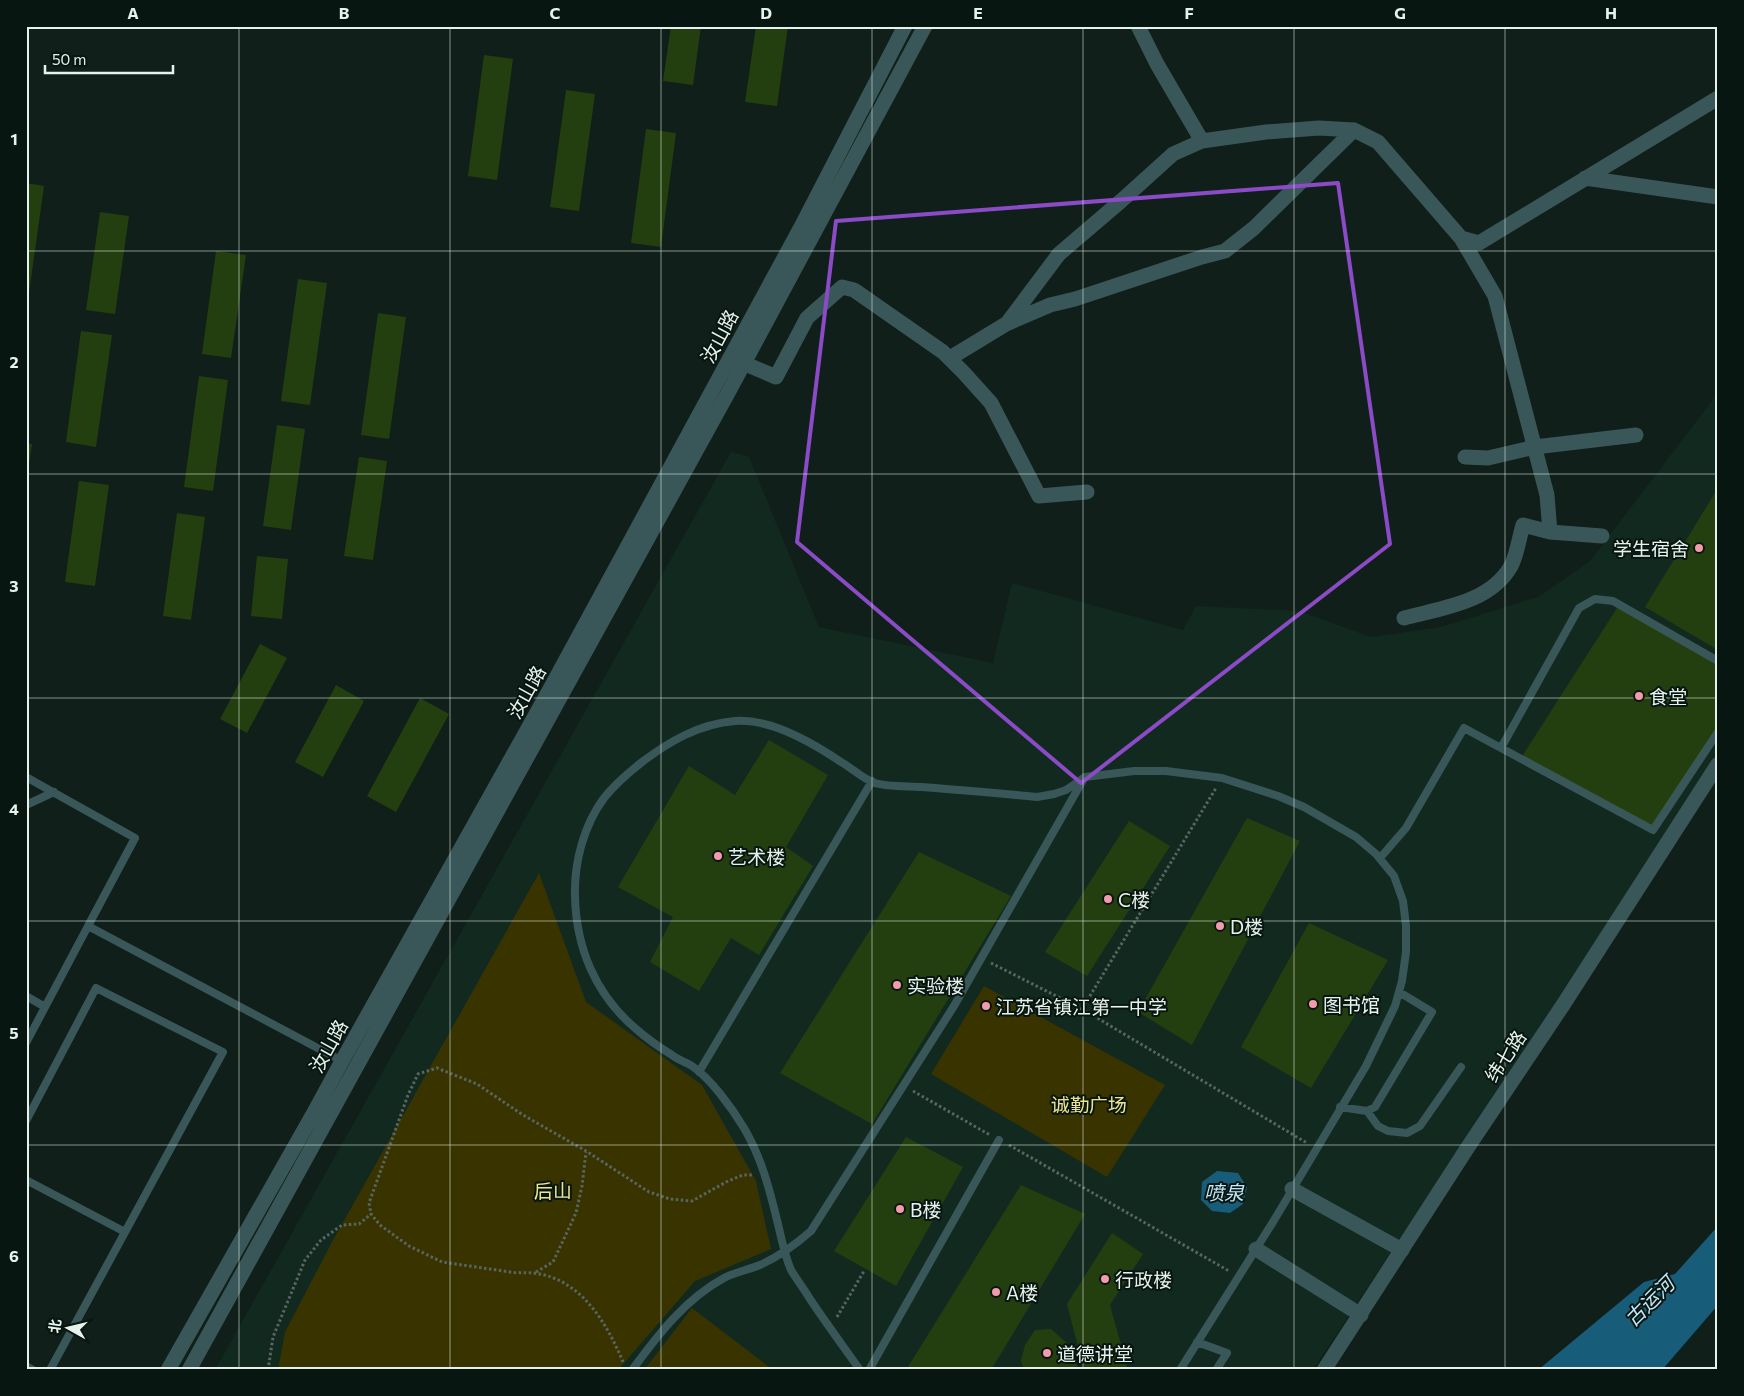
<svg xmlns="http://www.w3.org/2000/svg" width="1744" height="1396" font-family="Commissioner,'Noto Sans SC',sans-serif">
	<rect width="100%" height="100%" fill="#101f19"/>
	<path fill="#122920" d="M1718,393V751L1651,857L1313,1370H215L731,452L749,457L819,627L993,663L1012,583L1183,630L1196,606L1299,611L1371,637L1441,627L1540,596L1590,561Z"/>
	<path fill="#393300" d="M539,873L586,1002L702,1085L756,1181L771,1249L695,1281L618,1370H278L285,1332L332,1242Z
		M984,986L1165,1085L1107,1177L931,1074Z
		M692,1308L773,1370H644Z"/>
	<path fill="#175d79" d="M1217,1171L1238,1173L1247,1187L1243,1204L1230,1213L1212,1211L1201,1200L1202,1182Z
		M1718,1226V1305L1662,1370H1538L1644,1282L1675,1274Z"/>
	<path fill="#243f0f" d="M671,26H701L693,85L663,81Z
		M756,26H788L777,106L745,102Z
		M484,55L513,59L497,180L468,176Z
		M566,90L595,94L579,211L550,207Z
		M646,129L676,133L661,247L631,243Z
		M26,183L44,186L28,300H26Z
		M100,212L129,216L115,314L86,310Z
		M216,251L246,255L231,358L202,354Z
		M298,279L327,283L310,405L281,401Z
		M378,313L406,317L389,439L361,435Z
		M81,331L112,335L96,447L66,442Z
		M199,376L228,380L213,491L184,487Z
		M277,425L305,429L291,530L263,526Z
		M26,443L32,444L27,477L26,476Z
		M359,457L387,461L373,560L344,556Z
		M79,481L109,485L95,586L65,582Z
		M1718,488V650L1645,607Z
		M177,513L205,517L191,620L163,616Z
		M257,556L288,559L282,619L251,616Z
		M1619,605L1718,661V732L1653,830L1521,758Z
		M260,644L287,658L247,733L220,719Z
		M336,685L364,701L323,777L295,762Z
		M420,698L449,714L396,812L367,796Z
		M769,740L828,775L786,847L813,866L759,955L731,938L699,991L650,962L673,917L618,887L689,766L735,795Z
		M1247,818L1300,841L1192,1045L1138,1012Z
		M1129,821L1170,846L1087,976L1045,952Z
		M919,852L1011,896L872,1124L780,1073Z
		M1309,923L1388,960L1311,1088L1241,1047Z
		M906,1137L963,1167L896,1286L834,1251Z
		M1021,1185L1085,1214L991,1370H906Z
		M1112,1233L1143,1254L1110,1305L1128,1370H1084L1067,1304Z
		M1051,1329L1067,1343L1077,1365V1370H1024L1021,1361L1025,1345L1035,1330Z"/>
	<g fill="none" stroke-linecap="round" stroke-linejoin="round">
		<path stroke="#586560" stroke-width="3" stroke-dasharray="2.5 2.5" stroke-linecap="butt" d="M991,963L1082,1009L1307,1143
			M1082,1009L1216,788
			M913,1091L990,1135
			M1009,1145L1229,1271
			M536,1272L553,1262L576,1213L582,1186L586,1152
			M837,1317L864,1271
			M623,1362C604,1316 573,1268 517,1273L442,1262L409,1246L380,1225L371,1214L369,1203L408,1095L418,1074L437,1068L477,1084L523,1115L586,1151L649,1192L670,1199L692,1201L728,1181L743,1175H754
			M268,1370L273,1337L305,1260L321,1240L342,1225L359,1224L371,1214"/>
		<path stroke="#395758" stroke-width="8" d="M1501,748L1579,608L1595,599L1613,601L1718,661
			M26,777L135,838L88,926L342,1061
			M26,805L54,792
			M1380,858L1406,828L1464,728L1653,830L1718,732
			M26,996L45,1007
			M26,1043L88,926
			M699,1072L872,781
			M1340,1107L1367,1111L1375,1107L1432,1012L1399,992
			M1367,1111L1378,1126L1388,1131L1407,1133L1420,1126L1461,1067
			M26,1121L96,988L223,1052L50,1370
			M26,1180L125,1232
			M1197,1342L1227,1353L1216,1370
			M26,1366L33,1370
			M632,1370C658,1335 685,1299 724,1278C735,1272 748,1270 760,1265C780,1256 795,1245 811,1231L954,1006L1083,780
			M860,1370C843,1346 826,1323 810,1299C804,1289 797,1280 791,1270C784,1254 781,1236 777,1220C769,1187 761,1157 744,1128C732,1108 711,1079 692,1066C686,1062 678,1060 672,1055C659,1047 646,1038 635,1028C595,994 576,947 575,896C574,862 584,825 604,798C615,784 628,773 642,762C670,741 699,724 735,721C771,718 813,743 841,762C852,768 864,780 875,783C888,787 908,786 921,787C960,790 998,793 1037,797L1054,794L1066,790L1085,777L1134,771H1166L1222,778L1278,796L1304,807L1356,837L1376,854L1394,876L1403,901L1406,926V952L1402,981L1395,1006L1366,1066L1273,1222L1180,1370
			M869,1370L999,1140"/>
		<path stroke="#395758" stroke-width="15" d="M1138,26L1157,64L1202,141L1266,132L1319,128L1354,130
			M1585,178L1718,197
			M1461,238L1495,296L1547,495L1550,532L1602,536
			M1008,322L1059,254L1121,201L1173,154L1202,141
			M950,358L1006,324L1050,305L1075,299L1202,257L1225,251L1254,228L1354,130L1378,142L1461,238L1479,243L1718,98
			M734,359L776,377L807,318L842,287L854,290L943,352L964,373L991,403L1039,496L1087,492
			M1465,457L1488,458L1535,447L1636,435
			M1404,618C1441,608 1490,603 1511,566C1517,555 1519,538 1523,525L1550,532
			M1292,1189L1402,1250
			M1256,1249L1361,1315"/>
		<path stroke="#395758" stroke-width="15" d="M168,1370L316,1109L342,1061L549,691L801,227L905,26
			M189,1370L728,393L925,26
			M1324,1370L1468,1147L1563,1005L1718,764"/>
	</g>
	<path fill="none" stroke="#8b4ac6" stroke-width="4" stroke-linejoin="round" d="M1338,183L1390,544L1081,783L797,542L836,221Z"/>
	<path fill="none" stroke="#e8f2ed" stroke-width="1" stroke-opacity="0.55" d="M239,26V1370M450,26V1370M661,26V1370M872,26V1370M1083,26V1370M1294,26V1370M1505,26V1370M26,251H1718M26,474H1718M26,698H1718M26,921H1718M26,1145H1718"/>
	<g fill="#f39aab" stroke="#071610" stroke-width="2">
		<circle cx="1699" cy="548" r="5"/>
		<circle cx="1639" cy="696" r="5"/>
		<circle cx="718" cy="856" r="5"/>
		<circle cx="1108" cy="899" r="5"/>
		<circle cx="1220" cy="926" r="5"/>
		<circle cx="897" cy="985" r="5"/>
		<circle cx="1313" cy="1004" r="5"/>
		<circle cx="986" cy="1006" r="5"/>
		<circle cx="900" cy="1209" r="5"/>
		<circle cx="1105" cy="1279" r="5"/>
		<circle cx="996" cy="1292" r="5"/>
		<circle cx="1047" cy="1353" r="5"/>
	</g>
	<g text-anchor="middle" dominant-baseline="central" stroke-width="4" stroke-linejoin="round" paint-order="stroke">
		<g font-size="19" fill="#e8f2ed" stroke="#071610">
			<text transform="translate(719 336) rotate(-62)">汝山路</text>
			<text transform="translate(526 692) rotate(-61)">汝山路</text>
			<text transform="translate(328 1046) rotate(-61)">汝山路</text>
			<text transform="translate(1505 1056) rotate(-56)">纬七路</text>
		</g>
		<g font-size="19" fill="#e8f2ed" stroke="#071610" text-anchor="start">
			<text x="1689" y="548" text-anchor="end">学生宿舍</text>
			<text x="1649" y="696">食堂</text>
			<text x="728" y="856">艺术楼</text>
			<text x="1118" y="899">C楼</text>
			<text x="1230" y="926">D楼</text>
			<text x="907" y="985">实验楼</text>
			<text x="1323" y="1004">图书馆</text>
			<text x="996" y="1006">江苏省镇江第一中学</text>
			<text x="910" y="1209">B楼</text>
			<text x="1115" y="1279">行政楼</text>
			<text x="1006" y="1292">A楼</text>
			<text x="1057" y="1353">道德讲堂</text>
		</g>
		<g font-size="19" fill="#eee48c" stroke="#071610">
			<text x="1089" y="1104">诚勤广场</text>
			<text x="553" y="1190">后山</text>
		</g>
		<g font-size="20" font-style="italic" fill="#c2e6f7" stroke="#071610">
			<text x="1224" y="1192">喷泉</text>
			<text transform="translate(1649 1301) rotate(-45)">古运河</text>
		</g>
	</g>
	<rect width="1744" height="1396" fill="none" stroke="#071610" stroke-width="55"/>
	<g transform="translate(68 1328) rotate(278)" stroke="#071610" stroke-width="4" paint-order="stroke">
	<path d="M0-4L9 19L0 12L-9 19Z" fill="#e8f2ed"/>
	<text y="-8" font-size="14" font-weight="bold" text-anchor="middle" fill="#e8f2ed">北</text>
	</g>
	<path d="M45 65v8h128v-8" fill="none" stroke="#e8f2ed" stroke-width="2.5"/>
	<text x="52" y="65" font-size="15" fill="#e8f2ed" stroke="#071610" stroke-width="4" paint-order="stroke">50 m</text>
	<rect x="28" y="28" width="1688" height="1340" fill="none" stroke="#e8f2ed" stroke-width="2"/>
	<g font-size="16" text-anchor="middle" font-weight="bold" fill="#e8f2ed">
		<text x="133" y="19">A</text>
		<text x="344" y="19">B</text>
		<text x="555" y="19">C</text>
		<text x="766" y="19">D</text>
		<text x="978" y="19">E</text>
		<text x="1189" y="19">F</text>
		<text x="1400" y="19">G</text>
		<text x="1611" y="19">H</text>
		<text x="14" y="145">1</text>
		<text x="14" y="368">2</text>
		<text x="14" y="592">3</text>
		<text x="14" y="815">4</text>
		<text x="14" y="1039">5</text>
		<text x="14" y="1262">6</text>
	</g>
</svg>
